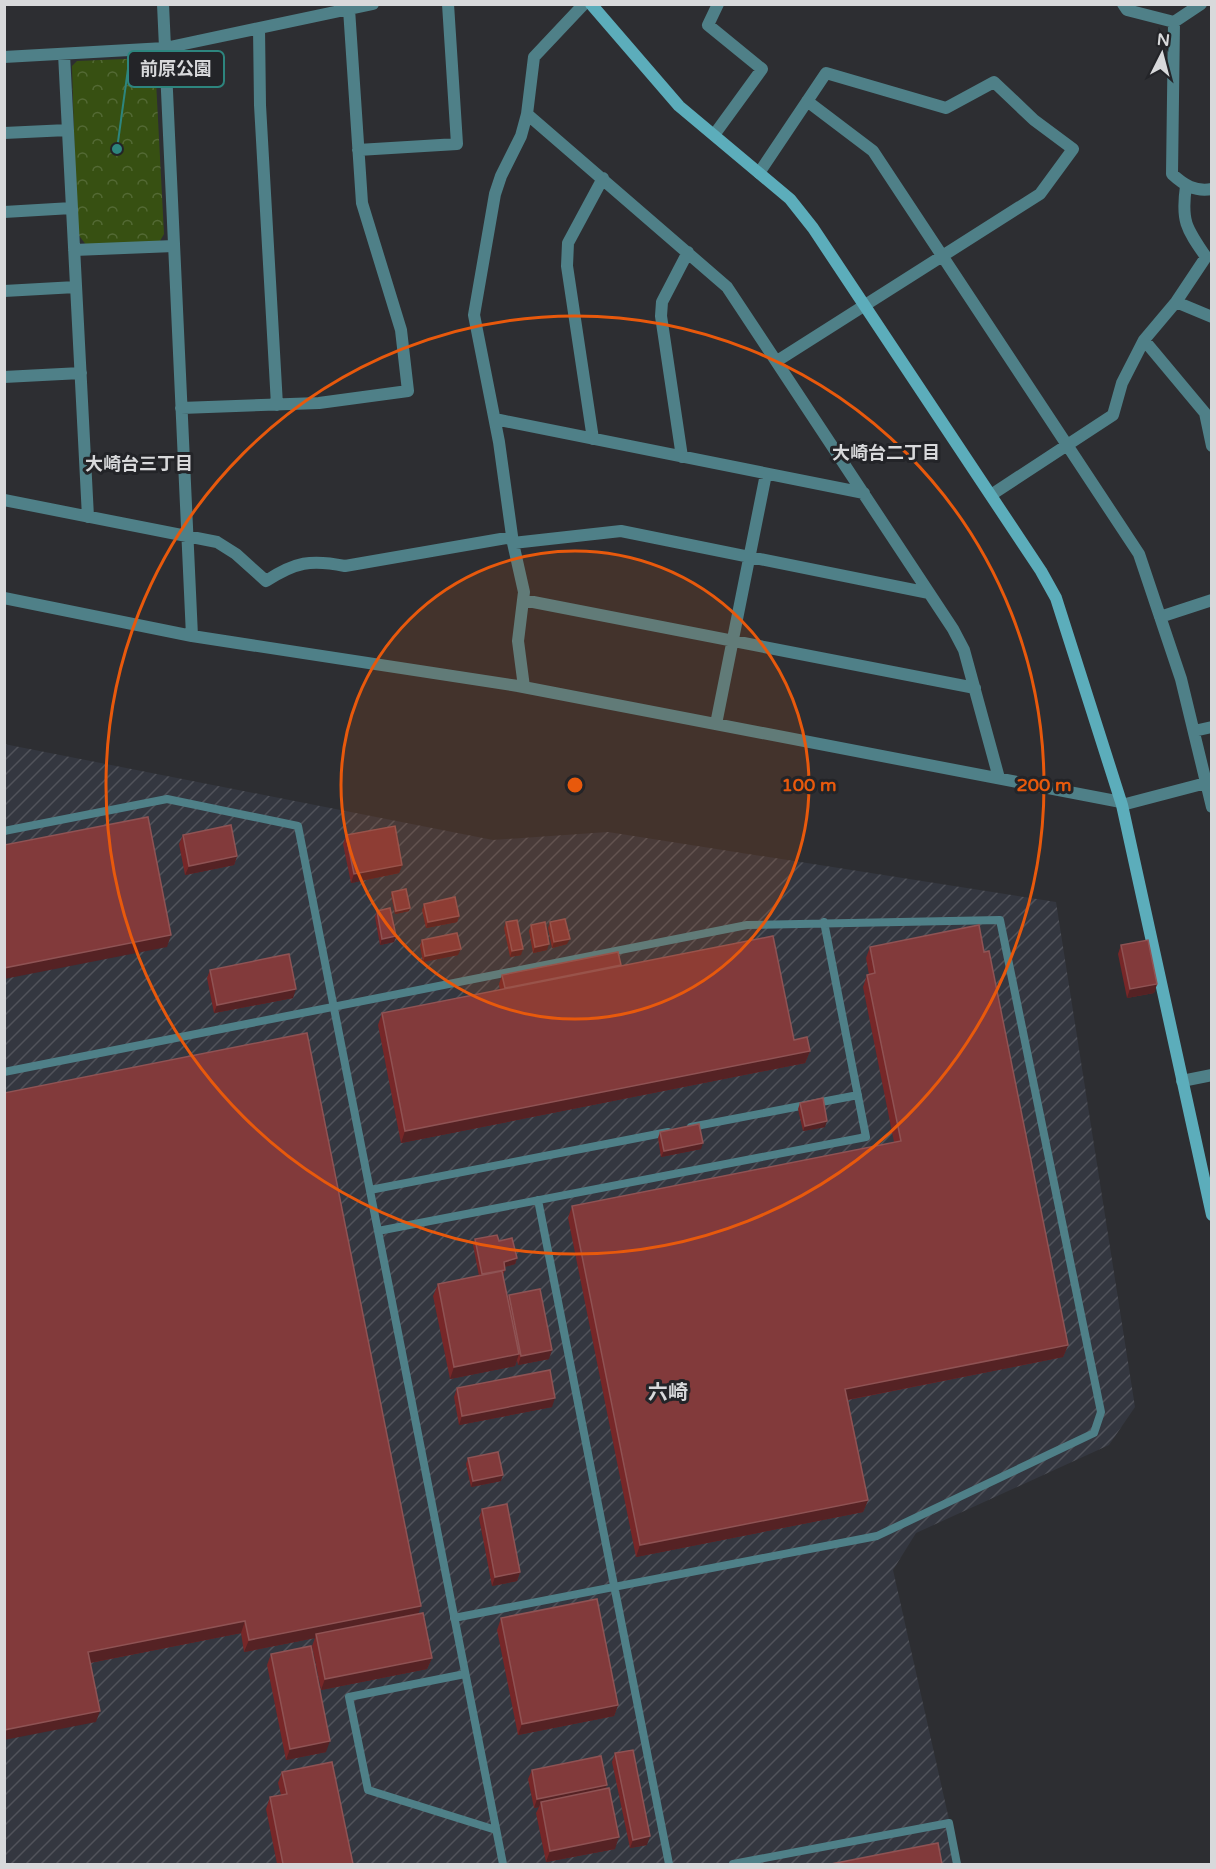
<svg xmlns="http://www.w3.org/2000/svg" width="1216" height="1869" font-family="'Varela Round','Noto Sans JP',sans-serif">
	<defs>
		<pattern id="industrial-furrows" width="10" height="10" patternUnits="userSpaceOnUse" patternTransform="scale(1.5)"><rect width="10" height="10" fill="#343740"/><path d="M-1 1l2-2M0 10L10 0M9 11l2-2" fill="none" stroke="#51535b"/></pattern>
		<pattern id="park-crowns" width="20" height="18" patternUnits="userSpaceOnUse" patternTransform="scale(1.5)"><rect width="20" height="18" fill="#375012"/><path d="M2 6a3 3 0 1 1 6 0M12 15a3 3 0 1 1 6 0" fill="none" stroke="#536934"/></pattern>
	</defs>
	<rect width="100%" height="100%" fill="#2d2e32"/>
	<path fill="url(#industrial-furrows)" d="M4,744L493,840L608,832L1056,902L1135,1407L1109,1445L916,1533L893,1570L959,1864H5Z"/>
	<path fill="url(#park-crowns)" d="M149,58L155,62L164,234L160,241L87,246L77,233L72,66L77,61Z"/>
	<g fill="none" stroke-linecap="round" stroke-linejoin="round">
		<path stroke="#4f8088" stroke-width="8" d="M4,831L167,799L298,826L503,1864
			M4,1072L747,925L1000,920L1101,1412L1094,1433L877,1536L454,1618
			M691,1127L858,1095
			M370,1190L668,1132
			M538,1200L669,1864
			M378,1231L866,1137L824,922
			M465,1674L349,1697L368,1790L496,1830
			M733,1864L949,1823L957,1864"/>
		<path stroke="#4f8088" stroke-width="12" d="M163,4L192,636
			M1123,4L1127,10L1174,22L1201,4
			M1174,22L1172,174C1184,185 1195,192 1212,189
			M259,28L260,105L277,405
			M64,54L88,517
			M4,57L165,48L373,4
			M807,101L873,151L1139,554L1181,679L1212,807
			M527,114L727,287L953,629L964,650L999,778
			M4,133L68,130
			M714,135L762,69L708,25L718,4
			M358,150L457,144L448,4
			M759,173L826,73L946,108L994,82L1034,120L1073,149L1040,194L777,361
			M4,212L72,208
			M74,250L174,246
			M4,291L76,287
			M1176,302L1212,317
			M1144,340L1205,413L1212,446
			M4,377L81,373
			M181,408L319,403L408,391L401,330L362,203L349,9
			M495,419L864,493
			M593,439L567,266L568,243L603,178
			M682,457L661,316L662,302L688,252
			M991,495L1113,415L1122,383L1144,340L1176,302L1206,257C1186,228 1181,221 1186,186
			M4,500L217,542L236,554L266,581C295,562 311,559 345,566L512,537
			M513,543L621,531L929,593
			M4,598L192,636L518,686L1121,802
			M523,600L975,688
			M1160,617L1212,600
			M524,687L518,641L524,592L513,543L499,442L474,315L495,194L501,176L521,136L527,114L534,57L584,4
			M716,724L766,474
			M1194,731L1212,727
			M1122,805L1206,783
			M1182,1081L1212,1075"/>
		<path stroke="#5cadbb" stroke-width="12" d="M591,4L679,106L790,199L813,228L1041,571L1056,598L1122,805L1212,1215"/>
	</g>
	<path fill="#772728" d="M183,835L237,856L234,865L185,875L179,844Z
		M346,835L402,865L399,873L351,883L343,844Z
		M392,892L409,911L395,914L391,895Z
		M424,904L459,916L457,922L426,928L422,910Z
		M377,911L396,936L394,942L380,945L375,917Z
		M506,922L521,955L510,957L504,928Z
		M550,922L567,944L552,948L548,928Z
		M531,925L547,950L533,953L529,931Z
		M422,940L458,955L423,962L420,946Z
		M1121,945L1157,984L1154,993L1127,998L1118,954Z
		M870,947L1068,1345L1063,1357L848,1400L868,1500L863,1512L636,1557L568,1218L572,1206L894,1142L863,987L867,975H869L866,958Z
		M621,966L794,1040L810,1051L805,1063L401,1143L378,1025L382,1013L500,990L499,984L502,975Z
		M210,970L293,998L214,1013L207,978Z
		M4,1093L418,1614L432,1658L427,1669L321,1690L312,1646L315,1638L244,1652L241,1633L90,1663L96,1722Z
		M800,1103L825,1127L803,1131L798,1109Z
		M660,1132L701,1149L661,1157L658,1138Z
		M475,1239L499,1241L517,1258L515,1264L504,1267L505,1270L503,1275L508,1299L509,1295L549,1359L518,1365L517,1360L515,1366L450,1379L433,1296L438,1284L479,1276L473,1245Z
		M457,1388L552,1407L459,1425L454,1397Z
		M468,1458L501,1481L471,1487L466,1464Z
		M482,1509L520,1572L517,1581L492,1586L479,1518Z
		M501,1618L618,1705L614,1716L518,1735L497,1630Z
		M271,1654L326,1752L286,1760L267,1665Z
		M615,1753L647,1845L630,1848L612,1762Z
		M532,1770L605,1789L615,1849L546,1862L536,1813L539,1807L534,1808L528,1779Z
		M282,1772L353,1864H277L266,1809L270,1797L281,1795L278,1783Z"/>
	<path fill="#552224" d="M237,856L234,865L185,875L189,866Z
		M402,865L399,873L351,883L354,874Z
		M410,908L409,911L395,914L396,911Z
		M459,916L457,922L426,928L428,922Z
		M171,935L167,947L4,979V968Z
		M396,936L394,942L380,945L382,939Z
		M570,939L567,944L552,948L554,942Z
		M549,944L547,950L533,953L535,947Z
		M461,949L458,955L423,962L425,956Z
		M523,949L521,955L510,957L512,951Z
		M1157,984L1154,993L1127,998L1130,989Z
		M296,989L293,998L214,1013L217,1005Z
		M810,1051L805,1063L401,1143L405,1131Z
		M827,1121L825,1127L803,1131L805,1126Z
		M703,1143L701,1149L661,1157L664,1151Z
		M517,1258L515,1264L501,1268L504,1262Z
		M1068,1345L1063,1357L841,1401L845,1389Z
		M552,1350L549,1359L518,1365L521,1356Z
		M519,1354L515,1366L450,1379L454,1367Z
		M555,1398L552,1407L459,1425L462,1416Z
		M503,1475L501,1481L471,1487L473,1481Z
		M868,1500L863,1512L636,1557L640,1545Z
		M520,1572L517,1581L492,1586L495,1577Z
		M421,1606L417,1618L316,1634L315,1638L244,1652L249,1640Z
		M245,1621L241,1633L84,1664L88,1652Z
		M432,1658L427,1669L321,1690L325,1679Z
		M618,1705L614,1716L518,1735L522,1724Z
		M100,1711L96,1722L4,1740V1730Z
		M330,1741L326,1752L286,1760L290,1749Z
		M607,1785L604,1794L541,1802L539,1807L534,1808L537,1799Z
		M650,1836L647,1845L630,1848L633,1840Z
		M619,1837L615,1849L546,1862L550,1851Z"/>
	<path fill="#823a3b" stroke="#8f5354" stroke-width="1.5" d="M148,817L171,935L4,968V845Z
		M231,825L237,856L189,866L183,835Z
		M395,826L402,865L354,874L346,835Z
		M406,889L410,908L396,911L392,892Z
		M455,897L459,916L428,922L424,904Z
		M390,908L396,936L382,939L377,911Z
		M565,919L570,939L554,942L550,922Z
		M517,920L523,949L512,951L506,922Z
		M545,922L549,944L535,947L531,925Z
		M979,925L984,952L989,951L1068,1345L845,1389L868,1500L640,1545L572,1206L901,1141L867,975L875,973L870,947Z
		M457,933L461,949L425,956L422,940Z
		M773,936L794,1040L807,1037L810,1051L405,1131L382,1013Z
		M1148,940L1157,984L1130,989L1121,945Z
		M618,952L621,965L505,988L502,975Z
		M289,954L296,989L217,1005L210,970Z
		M307,1033L421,1606L249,1640L245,1621L88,1652L100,1711L4,1730V1093Z
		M823,1098L827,1121L805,1126L800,1103Z
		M699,1124L703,1143L664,1151L660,1132Z
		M497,1235L499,1241L512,1238L517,1258L504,1262L505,1270L482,1274L475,1239Z
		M502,1271L519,1354L454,1367L438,1284Z
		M540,1289L552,1350L521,1356L509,1295Z
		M550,1370L555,1398L462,1416L457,1388Z
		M498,1452L503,1475L473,1481L468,1458Z
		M507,1504L520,1572L495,1577L482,1509Z
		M597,1599L618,1705L522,1724L501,1618Z
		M423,1613L432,1658L325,1679L316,1634Z
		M311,1646L330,1741L290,1749L271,1654Z
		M633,1750L650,1836L633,1840L615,1753Z
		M601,1756L607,1785L537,1799L532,1770Z
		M332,1762L353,1864H283L270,1797L287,1794L282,1772Z
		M609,1788L619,1837L550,1851L541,1802Z
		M938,1843L942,1864H831Z"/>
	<circle cx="575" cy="785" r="234" fill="#e8590c" fill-opacity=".12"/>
	<g fill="none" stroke="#e8590c" stroke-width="3">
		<circle cx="575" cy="785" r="234"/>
		<circle cx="575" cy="785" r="469"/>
	</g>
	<g text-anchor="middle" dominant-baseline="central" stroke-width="6" stroke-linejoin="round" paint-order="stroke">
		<g font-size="18" font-weight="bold" fill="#d8d9db" stroke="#232428">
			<text x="886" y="453">大崎台二丁目</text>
			<text x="139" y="464">大崎台三丁目</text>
		</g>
		<g font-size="20" font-weight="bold" fill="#d8d9db" stroke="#232428">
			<text x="668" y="1393">六崎</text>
		</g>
	</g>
	<circle cx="575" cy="785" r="9" fill="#e8590c" stroke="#232428" stroke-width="3"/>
	<g font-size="18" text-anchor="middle" font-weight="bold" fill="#e8590c" stroke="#232428" stroke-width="6" stroke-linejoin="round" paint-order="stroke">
		<text x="809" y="791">100 m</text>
		<text x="1044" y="791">200 m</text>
	</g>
	<path fill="none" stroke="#2d857e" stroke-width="2" d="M117 149L128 69"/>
	<circle fill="#2d857e" stroke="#232428" stroke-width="2" cx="117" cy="149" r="6"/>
	<rect fill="#232428" stroke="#2d857e" stroke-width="2" x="128" y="51" width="96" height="36" rx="6"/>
	<g font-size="18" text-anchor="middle" font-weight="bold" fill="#d8d9db">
		<text x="176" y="75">前原公園</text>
	</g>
	<rect width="1216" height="1869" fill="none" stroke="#d8d9db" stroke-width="12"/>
	<g transform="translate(1162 54) rotate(6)" stroke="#232428" stroke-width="4.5" paint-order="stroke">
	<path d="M0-4.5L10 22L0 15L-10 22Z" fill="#d8d9db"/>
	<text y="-9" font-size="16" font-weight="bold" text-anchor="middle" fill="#d8d9db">N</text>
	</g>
</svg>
